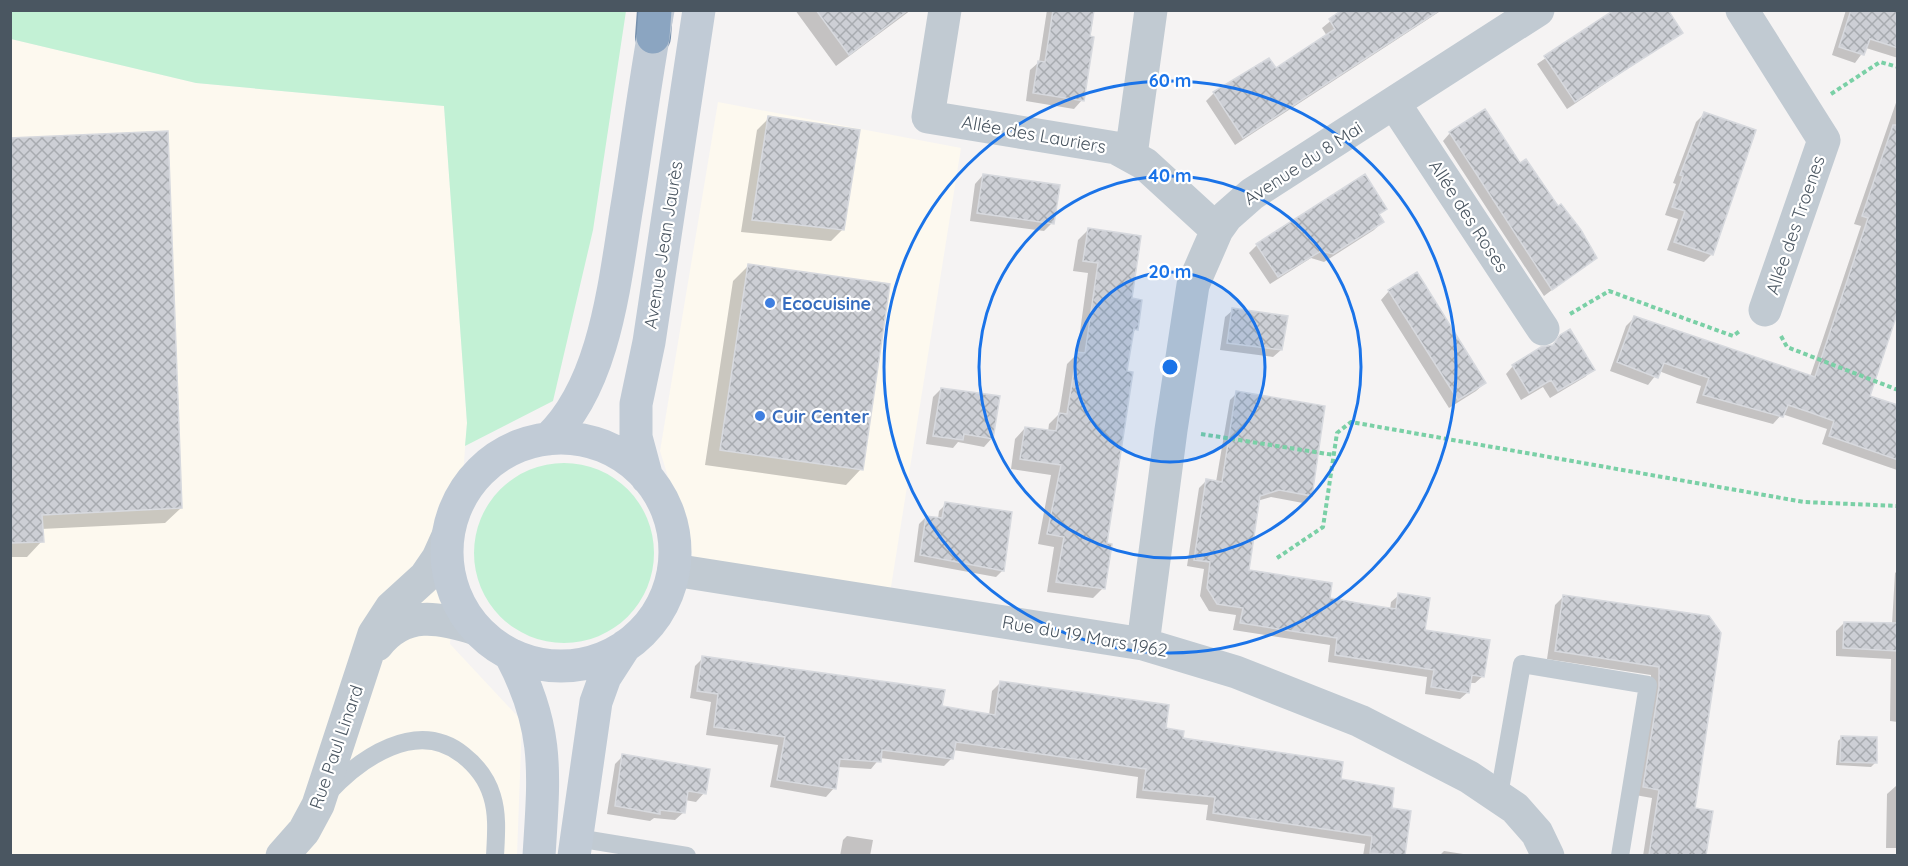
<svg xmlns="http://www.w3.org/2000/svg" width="1908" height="866" font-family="Quicksand,sans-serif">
	<defs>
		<pattern id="building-cross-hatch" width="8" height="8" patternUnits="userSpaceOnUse" patternTransform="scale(1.5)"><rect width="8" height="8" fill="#cdcfd5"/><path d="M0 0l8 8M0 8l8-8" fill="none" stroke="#a8abb0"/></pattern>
	</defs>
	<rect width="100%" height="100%" fill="#f5f3f3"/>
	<path fill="#fdf9ef" d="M11,39L196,83L444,106L467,423L450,644L522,721L517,855L11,856Z
		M718,102L961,148L887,612L701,584L660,451Z"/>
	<path fill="#c3f1d5" d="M11,10L626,11L593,230L553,401L465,446L467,423L444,106L196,83L11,39Z
		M474 553a90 90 0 1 1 180 0a90 90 0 1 1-180 0Z"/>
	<path fill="#0003" d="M795,10H911L836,66Z
		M1047,10H1094L1082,100L1074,109L1026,101L1030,70L1039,62Z
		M1344,10H1442L1235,145L1206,101L1214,93L1269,60L1275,70L1327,36L1322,28Z
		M1616,10L1681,33L1567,109L1537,64Z
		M1846,10H1886L1898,14V58L1866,48L1855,63L1832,55Z
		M1898,97V305L1868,397L1898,407L1897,470L1822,444L1827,429L1782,414L1773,424L1696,403L1701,386L1677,378L1659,371L1648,385L1610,371L1626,326L1634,318L1810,377L1861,226L1854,224Z
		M1704,114L1712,254L1704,262L1667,250L1678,219L1665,215L1676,184L1673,183L1696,122Z
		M769,118L843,229L831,241L741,232L757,130Z
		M1450,133L1519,165L1595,257L1544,296L1443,141Z
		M10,139L181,508L165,523L41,529L42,541L27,557H10Z
		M983,175L1052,223L1044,231L970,221L975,184Z
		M1385,208L1378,215L1382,222L1374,230L1324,262L1311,258L1270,284L1249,253L1257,245Z
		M1088,230L1131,300L1136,329L1131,334L1105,545L1103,588L1093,598L1047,592L1054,547L1038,544L1051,475L1011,469L1015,439L1025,428L1048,432L1049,424L1059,414L1067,364L1077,354L1088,273L1073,271L1078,240Z
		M748,266L861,469L846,485L705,465L733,281Z
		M1389,291L1485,383L1476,391L1449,408L1381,300Z
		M1233,310L1281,350L1273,357L1220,350L1225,317Z
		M1561,336L1593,370L1585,377L1550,398L1543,387L1521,400L1506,374L1513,366L1551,347Z
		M941,389L992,438L984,447L958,442L953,448L926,444L933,397Z
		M1237,393L1310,495L1303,503L1271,497L1257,501L1247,571L1329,600L1390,610L1391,602L1399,595L1423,632L1483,676L1475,683H1469L1468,692L1460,699L1425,694L1427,677L1328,662L1330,645L1233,630L1236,615L1209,611L1200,596L1204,569L1187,566L1199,488L1206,481L1216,482L1230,400Z
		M946,504L1003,570L996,577L914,562L919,524L926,517L938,519L939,511Z
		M1898,570V722L1890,721L1891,659L1836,656V631L1844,623L1892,624L1895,573Z
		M1564,596L1708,618L1693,810L1711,812L1705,856H1643L1652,798L1635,795L1651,696V675L1547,659L1555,605Z
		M703,658L989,715L992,691L1000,683L1164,729L1182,739L1339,780L1390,810L1409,812L1403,856H1363L1365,844L1206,820L1208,805L1136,798L1138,777L953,750L952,758L944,766L880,758L871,769L838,767L834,788L826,797L770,787L778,745L706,735L711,702L690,698L695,666Z
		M1842,737L1875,763L1871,767L1836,765L1838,741Z
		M623,756L704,793L696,802L685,800L684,812L675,820L654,818L650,821L607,814L615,764Z
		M1896,786L1898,848H1886L1887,794Z
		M847,836L873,840L870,856H840L843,840Z
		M1444,851L1476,856H1439Z"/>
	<path fill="url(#building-cross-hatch)" stroke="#d7d9de" stroke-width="1.5" d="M816,10H908L849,55Z
		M1053,10H1094L1090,36L1094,37L1084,101L1033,93L1038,61L1045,62Z
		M1342,10H1440L1243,138L1213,92L1269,58L1276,68L1335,29L1329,19Z
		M1614,10H1668L1683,33L1575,102L1544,56Z
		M1851,10H1898V48L1870,39L1864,55L1839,47Z
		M1485,109L1520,163L1526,159L1558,206L1561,204L1581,230L1597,258L1552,290L1449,132Z
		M1704,112L1756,130L1713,255L1674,242L1685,211L1672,207L1683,176L1680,175Z
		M768,116L860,130L844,230L752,220Z
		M1893,125H1898V311L1870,396L1898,405V460L1829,436L1834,421L1809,412L1788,405L1783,417L1703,395L1709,378L1664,363L1658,378L1617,362L1634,316L1815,377L1868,218L1862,216Z
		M168,131L182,508L42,515L44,542L10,543V138Z
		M983,174L1060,185L1054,224L977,213Z
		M1365,174L1387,209L1379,214L1384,222L1333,254L1321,251L1278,277L1256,244Z
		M1088,228L1141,236L1132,298L1142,300L1138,330L1134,329L1127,371L1133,372L1107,543L1112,544L1105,589L1056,582L1064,537L1047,534L1061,465L1020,459L1025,427L1056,431L1059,413L1067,414L1077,352L1085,353L1098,263L1083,261Z
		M748,264L890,284L863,470L720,450Z
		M1417,272L1486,383L1458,400L1388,290Z
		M1232,308L1288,316L1282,350L1227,343Z
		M1570,329L1595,370L1558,391L1551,380L1529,393L1512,365L1541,347L1553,345L1560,335Z
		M941,388L1000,396L993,439L964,434L963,440L933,436Z
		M1236,391L1325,406L1312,496L1279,490L1260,496L1249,570L1332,583L1330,598L1363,604L1396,609L1398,593L1430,598L1425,630L1490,640L1484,677L1472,675L1469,693L1431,687L1434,670L1335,655L1337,638L1240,623L1243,608L1217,604L1207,588L1210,562L1194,560L1206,479L1222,482Z
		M945,502L1012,512L1004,571L920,555L926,516L942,518Z
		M1563,595L1709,616L1721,633L1695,808L1713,811L1706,855H1649L1659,790L1643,787L1659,687V667L1555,651Z
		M1844,622L1898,623V651L1843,648Z
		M702,656L945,690L942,706L995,715L1000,681L1169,705L1166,728L1184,731L1183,738L1343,762L1341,779L1394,788L1392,808L1411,811L1405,855L1370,853L1372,836L1213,813L1215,797L1143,790L1146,769L956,742L953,759L882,750L881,762L840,759L836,789L777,780L785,737L714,727L718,694L697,691Z
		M1841,736L1877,737V763L1840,762Z
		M622,754L710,769L706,794L688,791L685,813L660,810V814L615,806Z"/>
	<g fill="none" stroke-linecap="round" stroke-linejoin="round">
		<g stroke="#7690ad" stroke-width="36">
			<path id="highway" d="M653,37L655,10"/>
		</g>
		<path stroke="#7ad0a6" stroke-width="4" stroke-dasharray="4.5 3" stroke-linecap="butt" d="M1831,94L1880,62L1898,67
			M1570,314L1609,291L1733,336L1741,330
			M1781,336L1787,347L1898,390
			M1201,434L1334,455
			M1277,558L1323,527L1337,433L1351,422L1804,502L1898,506"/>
		<path stroke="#c1cad2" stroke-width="18" d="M327,794C360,758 417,718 463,755C477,766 487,779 492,796C498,815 496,836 495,856
			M1499,795L1522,664L1648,685L1620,856
			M577,838L687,856"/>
		<path stroke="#c1cad2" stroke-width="33" d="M945,10L928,117L1116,148L1145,164L1217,230
			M1742,10L1824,140L1765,310
			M1394,103L1543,329
			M1131,155L1151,10
			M674,570L1143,644L1236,672L1360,721L1469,777L1515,808L1537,833L1548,856
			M1143,644L1171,430L1193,285L1217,230L1227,216L1252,194L1538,10
			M377,645C404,610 439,617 476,629
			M282,856L304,831L318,805L374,634L391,608L425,577L438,558L447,538"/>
		<path stroke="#c1cbd6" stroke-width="33" d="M447 552a114 114 0 1 1 228 0a114 114 0 1 1-228 0Z
			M548,439C607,384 615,276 628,200C638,137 646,74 658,10
			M647,478L636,437V404L649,342L699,10
			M510,654C550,729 544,774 539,856
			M574,856L596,702L605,677L625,646"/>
		<use href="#highway" stroke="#8ba5c1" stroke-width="33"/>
	</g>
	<circle cx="1170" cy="367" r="95" fill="#1a73e8" fill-opacity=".12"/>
	<g fill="none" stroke="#1a73e8" stroke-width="3">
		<circle cx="1170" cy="367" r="95"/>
		<circle cx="1170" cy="367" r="191"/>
		<circle cx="1170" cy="367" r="286"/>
	</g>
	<g fill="#3f7fe0" stroke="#fff" stroke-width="2">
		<circle cx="770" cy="303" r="6"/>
		<circle cx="760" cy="416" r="6"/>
	</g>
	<g text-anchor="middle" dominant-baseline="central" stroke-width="4.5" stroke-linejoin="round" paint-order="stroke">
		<g font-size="18" fill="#4a5661" stroke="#fff">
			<text transform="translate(1034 134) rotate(10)">Allée des Lauriers</text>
			<text transform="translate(1303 163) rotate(-33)">Avenue du 8 Mai</text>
			<text transform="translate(1469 216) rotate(57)">Allée des Roses</text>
			<text transform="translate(1795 225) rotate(-71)">Allée des Troenes</text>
			<text transform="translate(663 245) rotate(-81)">Avenue Jean Jaurès</text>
			<text transform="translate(1085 636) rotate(10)">Rue du 19 Mars 1962</text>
			<text transform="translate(336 747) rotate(-71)">Rue Paul Linard</text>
		</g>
		<g font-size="18" font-weight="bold" fill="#366cbe" stroke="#fff" text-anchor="start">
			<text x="782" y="303">Ecocuisine</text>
			<text x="772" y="416">Cuir Center</text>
		</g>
	</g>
	<circle cx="1170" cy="367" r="9" fill="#1a73e8" stroke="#fff" stroke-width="3"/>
	<g font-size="18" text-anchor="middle" font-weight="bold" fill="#1a73e8" stroke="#fff" stroke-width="4.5" stroke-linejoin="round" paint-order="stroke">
		<text x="1170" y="87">60 m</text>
		<text x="1170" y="182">40 m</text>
		<text x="1170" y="278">20 m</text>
	</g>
	<rect width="1908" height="866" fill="none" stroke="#4a5661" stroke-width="24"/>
</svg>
